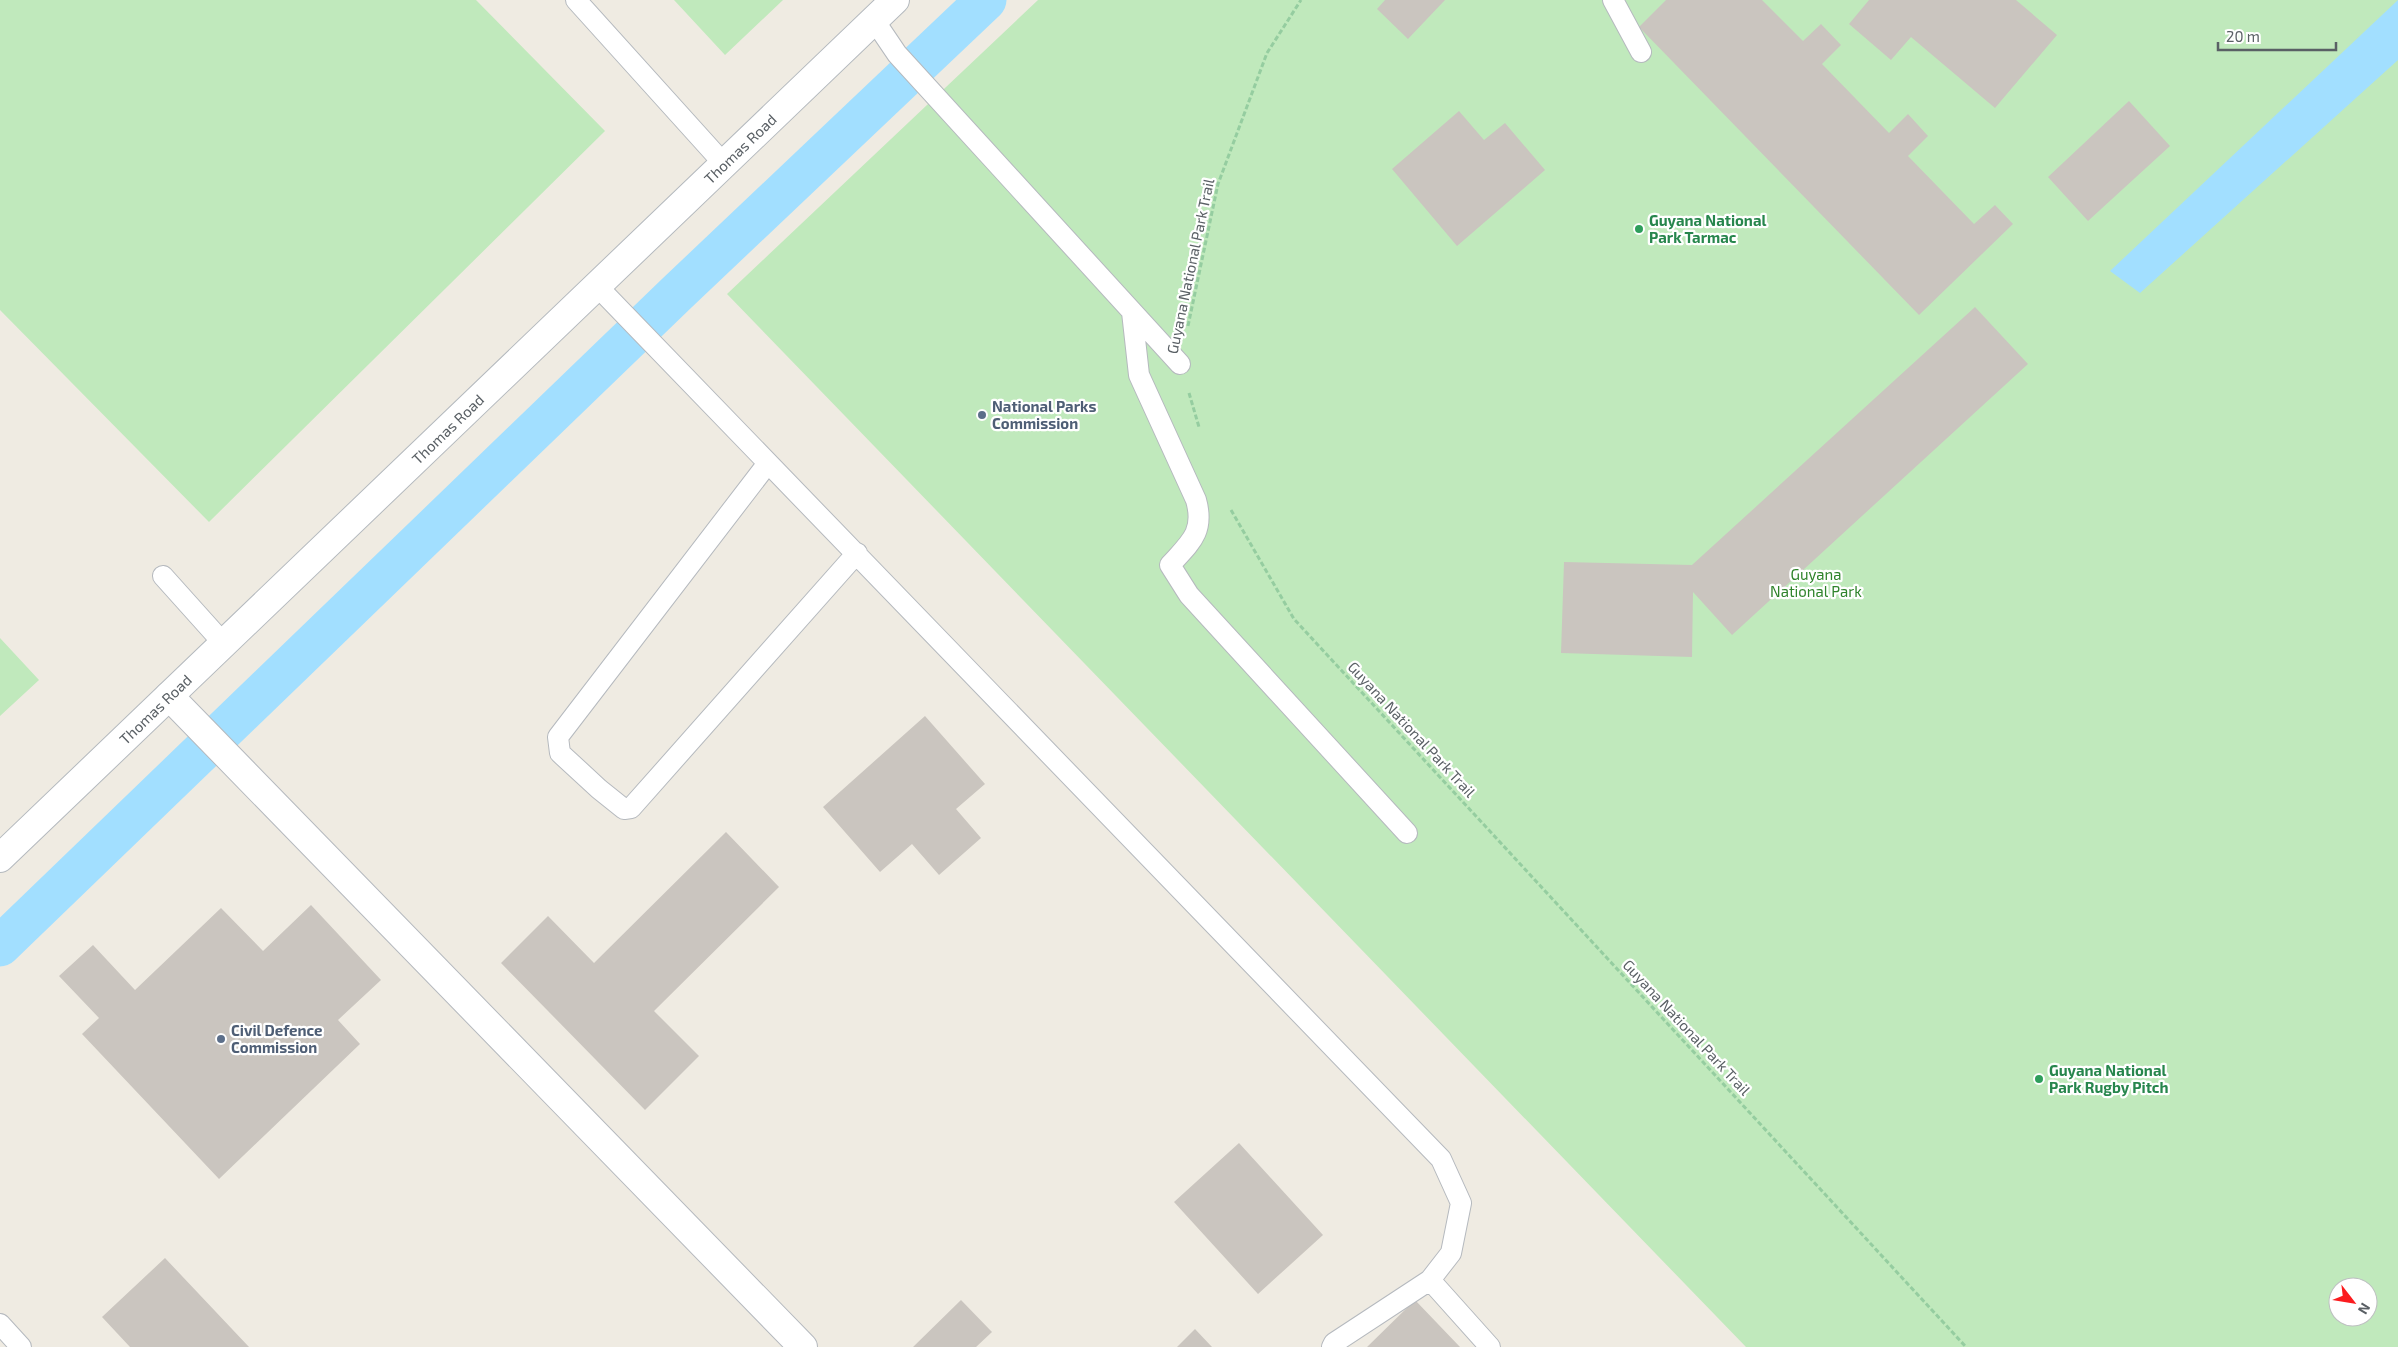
<svg xmlns="http://www.w3.org/2000/svg" width="2398" height="1347" font-family="'Exo 2',sans-serif">
	<rect width="100%" height="100%" fill="#efebe2"/>
	<path fill="#c0e9bc" fill-rule="evenodd" d="M0,0H476L605,131L209,522L0,310Z
		M674,0H783L725,55Z
		M1038,0H2398V1347H1746L727,294ZM2338,1287H2368V1317H2338Z
		M0,638L39,680L0,716Z"/>
	<path fill="#a2dfff" d="M2398,0V60L2140,293L2110,271Z"/>
	<g fill="none" stroke-linecap="round" stroke-linejoin="round">
		<path stroke="#a2dfff" stroke-width="41" d="M0,946L677,293L986,0"/>
	</g>
	<path fill="#cac5bf" d="M1385,0H1445L1408,39L1377,9Z
		M1666,0H1762L1803,41L1821,24L1841,45L1822,64L1889,133L1908,114L1928,136L1908,156L1974,224L1995,205L2013,224L1919,315L1639,27Z
		M1869,0H2016L2057,35L1995,108L1911,37L1891,60L1849,24Z
		M2129,101L2170,146L2088,221L2048,177Z
		M1459,111L1484,140L1505,123L1545,170L1457,246L1392,169Z
		M1975,307L2028,364L1732,635L1693,592L1692,657L1561,653L1564,562L1692,565Z
		M925,716L985,784L956,809L981,838L939,875L912,844L880,872L823,807Z
		M726,832L779,887L654,1011L699,1056L645,1110L501,963L548,916L594,963Z
		M311,905L381,980L338,1020L360,1044L219,1179L82,1034L99,1018L59,976L93,945L135,990L221,908L263,951Z
		M1239,1143L1323,1235L1258,1294L1174,1202Z
		M165,1258L249,1347H130L102,1317Z
		M961,1300L992,1332L976,1347H913Z
		M1415,1300L1460,1347H1367Z
		M1195,1329L1212,1347H1177Z"/>
	<g fill="none" stroke-linecap="round" stroke-linejoin="round">
		<g stroke="#b5b9be" stroke-width="22">
			<path id="lane" d="M576,0L724,164
				M1613,0L1641,52
				M874,20L897,54L1180,364
				M597,286L1441,1159L1461,1203L1451,1253L1430,1280L1334,1343L1332,1347
				M1132,312L1139,375L1196,500C1205,532 1190,543 1170,565L1189,595L1407,833
				M768,463L558,737L560,753L599,789L624,809L631,808L857,553
				M163,576L224,644
				M1430,1280L1490,1347
				M0,1324L21,1347"/>
		</g>
		<g stroke="#b5b9be" stroke-width="30">
			<path id="street" d="M169,696L803,1347"/>
		</g>
		<g stroke="#b4b9be" stroke-width="30">
			<g id="secondary">
				<path id="s1" d="M0,858L895,0"/>
			</g>
		</g>
		<path stroke="#95cda0" stroke-width="3" stroke-dasharray="5 2.5" stroke-linecap="butt" d="M1188,326L1218,184L1267,53L1301,0
			M1189,393L1199,427
			M1231,510L1294,619L1966,1347"/>
		<use href="#lane" stroke="#fff" stroke-width="20"/>
		<use href="#street" stroke="#fff" stroke-width="28"/>
		<use href="#secondary" stroke="#fff" stroke-width="28"/>
	</g>
	<g fill="#2e9e5b" stroke="#fff" stroke-width="2">
		<circle cx="1639" cy="229" r="5"/>
		<circle cx="2039" cy="1079" r="5"/>
	</g>
	<g fill="#5c6f8a" stroke="#fff" stroke-width="2">
		<circle cx="982" cy="415" r="5"/>
		<circle cx="221" cy="1039" r="5"/>
	</g>
	<g text-anchor="middle" dominant-baseline="central" stroke-width="4.5" stroke-linejoin="round" paint-order="stroke">
		<g font-size="15" fill="#5a6065" stroke="#fff">
			<text stroke="none"><textPath href="#s1" startOffset="1025">Thomas Road</textPath></text>
			<text transform="translate(1190 266) rotate(-78)">Guyana National Park Trail</text>
			<text stroke="none"><textPath href="#s1" startOffset="620">Thomas Road</textPath></text>
			<text stroke="none"><textPath href="#s1" startOffset="215">Thomas Road</textPath></text>
			<text transform="translate(1412 729) rotate(47)">Guyana National Park Trail</text>
			<text transform="translate(1687 1027) rotate(47)">Guyana National Park Trail</text>
		</g>
		<g font-size="15" font-weight="bold" fill="#27864d" stroke="#fff" text-anchor="start">
			<text x="1649" y="220">Guyana National<tspan x="1649" dy="17">Park Tarmac</tspan></text>
			<text x="2049" y="1070">Guyana National<tspan x="2049" dy="17">Park Rugby Pitch</tspan></text>
		</g>
		<g font-size="15" font-weight="bold" fill="#4e5e75" stroke="#fff" text-anchor="start">
			<text x="992" y="406">National Parks<tspan x="992" dy="17">Commission</tspan></text>
			<text x="231" y="1030">Civil Defence<tspan x="231" dy="17">Commission</tspan></text>
		</g>
		<g font-size="15" fill="#2f832b" stroke="#fff">
			<text x="1816" y="574">Guyana<tspan x="1816" dy="17">National Park</tspan></text>
		</g>
	</g>
	<g transform="translate(2353 1302) rotate(121)"><circle r="24" fill="#ffffff" stroke="#bdbfc1"/>
	<path d="M0-4L9 19L0 12L-9 19Z" fill="#fb1c1f"/>
	<text y="-8" font-size="14" font-weight="bold" text-anchor="middle" fill="#5a6065">N</text>
	</g>
	<path d="M2218 42v8h118v-8" fill="none" stroke="#5a6065" stroke-width="2.5"/>
	<text x="2226" y="42" font-size="15" fill="#5a6065" stroke="#ffffff" stroke-width="4" paint-order="stroke">20 m</text>
</svg>
